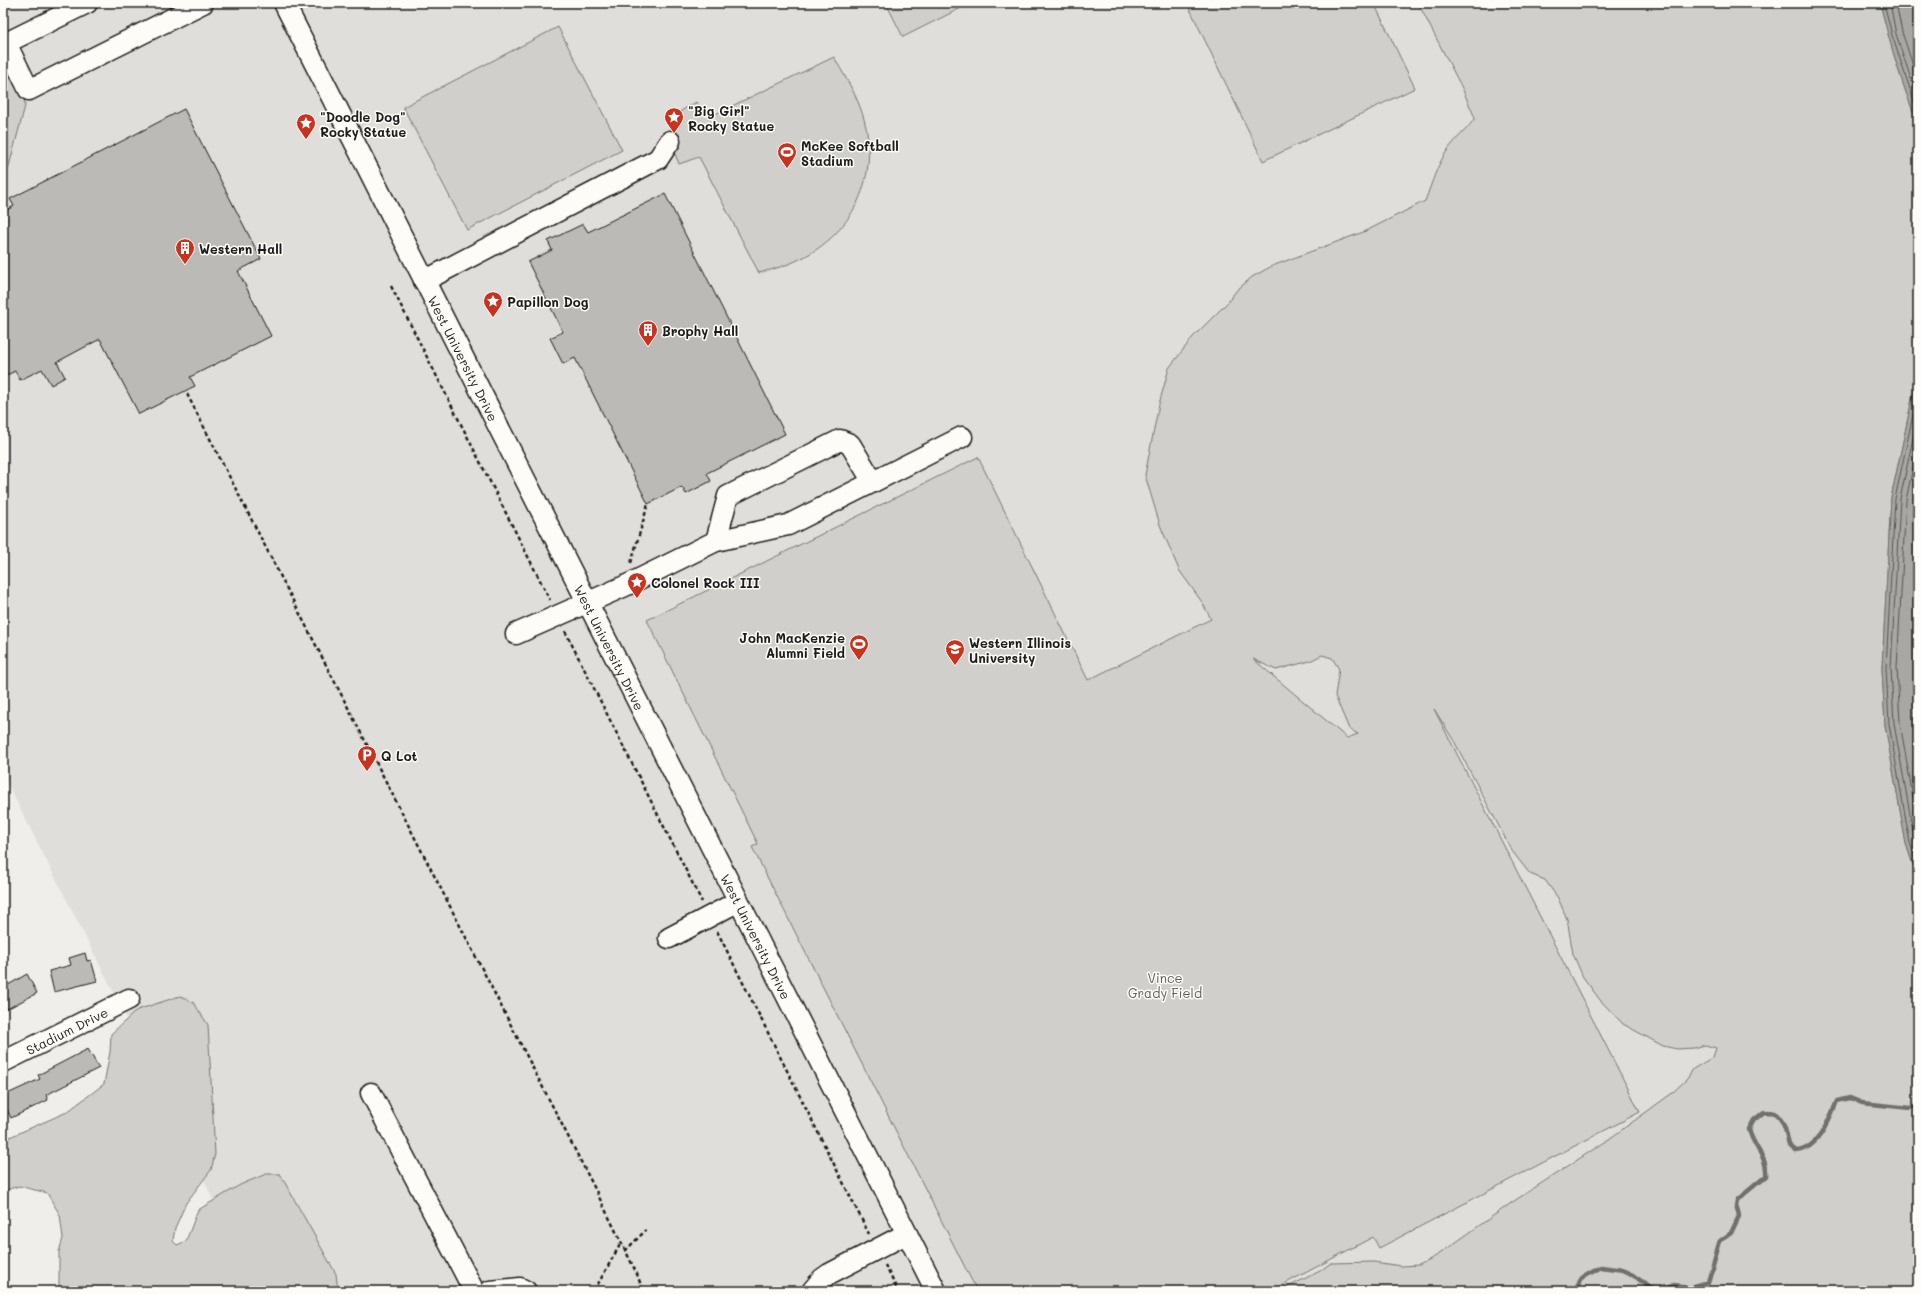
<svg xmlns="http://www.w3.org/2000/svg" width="1921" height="1294" font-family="Mali,sans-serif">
	<rect width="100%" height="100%" fill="#f0eeea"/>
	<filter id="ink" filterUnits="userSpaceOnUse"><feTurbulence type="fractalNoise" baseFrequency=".025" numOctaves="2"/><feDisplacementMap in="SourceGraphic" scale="8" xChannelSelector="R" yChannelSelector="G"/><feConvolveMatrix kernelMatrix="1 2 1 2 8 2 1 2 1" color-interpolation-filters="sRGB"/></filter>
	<g filter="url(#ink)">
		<path fill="#e0deda" d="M3,3H1830L1918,207V1133L1803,1291H256L139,1042L3,775Z"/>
		<path fill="#d0cfcc" stroke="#767674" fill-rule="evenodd" d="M886,3H971L903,37Z
			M1187,3H1374L1415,88L1263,161Z
			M1418,3H1880C1890,44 1902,85 1918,124V371L1891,498L1882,668L1885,725L1906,844L1918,879V1291H1280L1320,1271L1331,1263L1374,1262L1401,1266L1419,1265L1438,1255L1514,1201L1605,1142L1671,1094L1687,1079L1693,1069L1713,1057L1716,1048L1705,1045L1694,1048L1677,1049L1663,1046L1623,1024L1600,1000L1583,977L1573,954L1567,919L1558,898L1545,880L1530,874L1512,851L1454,741L1434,709L1640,1112L1379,1248L1373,1237L1271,1291H977L752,847L758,844L647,620L978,457L1088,680L1211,619L1202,602L1179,570L1160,525L1145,475L1159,404L1169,368L1193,337L1228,302L1236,291L1252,277L1272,266L1366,231L1425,201C1432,183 1437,164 1449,148C1457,137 1468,129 1475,118L1462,88ZM1322,655L1332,658L1339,669L1335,696L1349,729L1358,734L1347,738L1253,659L1276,670L1310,661Z
			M558,27L622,150L467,230L403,107Z
			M3,49L23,89L25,106L5,181L3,182Z
			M834,57C842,72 852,87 858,102C884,163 861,228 802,258C789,265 774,269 759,273L699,157L679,164L670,141L681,111L696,102L709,117Z
			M180,996L194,1003L208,1025L215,1154L211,1170L186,1203L175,1228L173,1241L177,1245L186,1241L198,1210L240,1185L266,1174H280L336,1274L338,1291H61L59,1287V1252L63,1238L60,1215L47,1193L19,1186L3,1191V1140L67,1112L104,1084L110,1052L111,1034L137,1010Z"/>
		<path fill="#a8a7a3" stroke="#706f6d" d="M1880,3H1918V124C1902,85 1890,44 1880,3Z
			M1918,371V879L1906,844L1885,725L1882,668L1891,498Z"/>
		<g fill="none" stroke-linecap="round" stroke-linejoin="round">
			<path stroke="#545452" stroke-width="1" d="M1884,3L1892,35L1918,113
				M1890,3L1896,34L1918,100
				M1896,3L1902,32L1918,81
				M1918,391L1895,499L1886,668L1889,724L1910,843L1918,867
				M1918,415L1900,499L1891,668L1894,724L1915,842L1918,852
				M1918,444L1906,500L1897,668L1900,723L1918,826"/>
			<path stroke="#706f6d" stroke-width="4.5" d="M1574,1291L1582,1278L1601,1267L1623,1270L1634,1275L1649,1288L1659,1291L1674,1285L1690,1287L1708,1282L1720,1241L1731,1233L1739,1216L1736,1206L1737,1200L1766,1176C1768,1156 1753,1148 1749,1129L1754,1120L1764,1112C1767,1112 1772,1112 1774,1113C1784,1118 1787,1136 1789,1145L1796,1151C1818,1150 1830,1118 1837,1101L1850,1098L1862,1103L1910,1108L1918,1105"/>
		</g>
		<path fill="#bbbab6" stroke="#1c1c1c" d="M184,109L261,259L238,271L271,336L190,377L195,386L139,414L100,339L57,362L65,377L51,385L42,369L20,380L15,371L3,377V212L14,206L10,199Z
			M665,194L785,434L707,473L711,481L686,494L682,487L648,504L575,358L563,364L550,338L563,332L528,262L552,250L548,241L583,224L588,232Z
			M85,953L87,961L91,960L97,981L54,992L49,971L71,965L69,958Z
			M27,974L37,993L7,1009L3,1002V988Z
			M88,1049L99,1068L46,1095L48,1100L11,1118L3,1101V1096L40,1079L38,1075Z"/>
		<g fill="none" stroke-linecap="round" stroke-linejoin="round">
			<g stroke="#1c1c1c" stroke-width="23">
				<g id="minor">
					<path d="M87,3L6,43L29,90L203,3"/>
					<path id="s1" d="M284,3L936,1291"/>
					<path d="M424,281L658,159L670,141"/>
					<path d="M716,541L728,496L840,440L850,444L873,482"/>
					<path d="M516,634L625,586L716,541L788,525L962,437"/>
					<path d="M669,938L737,902"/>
					<path id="s2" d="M3,1062L129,999"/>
					<path d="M371,1093L474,1291"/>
					<path d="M490,1291L520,1288L526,1291"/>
					<path d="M812,1291L822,1279L829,1274L906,1234"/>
				</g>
			</g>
			<path stroke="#1c1c1c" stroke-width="2.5" stroke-dasharray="4 3" stroke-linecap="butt" d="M391,286L550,600
				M187,394L593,1185L637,1274L643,1291
				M631,563L648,504
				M565,631L702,902
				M717,931L869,1234
				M625,1251L646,1230
				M885,1265L898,1291
				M594,1291L621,1243"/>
			<use href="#minor" stroke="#fdfcf7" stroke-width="20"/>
		</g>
	</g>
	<defs>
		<g id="sight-pin" transform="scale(1)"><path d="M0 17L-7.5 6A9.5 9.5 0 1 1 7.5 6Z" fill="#c8321e" stroke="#fdfcf7"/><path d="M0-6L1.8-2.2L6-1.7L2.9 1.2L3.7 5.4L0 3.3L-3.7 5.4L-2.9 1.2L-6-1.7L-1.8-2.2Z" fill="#fff"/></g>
		<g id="stadium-pin" transform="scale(1)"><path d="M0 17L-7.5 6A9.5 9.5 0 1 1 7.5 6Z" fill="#c8321e" stroke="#fdfcf7"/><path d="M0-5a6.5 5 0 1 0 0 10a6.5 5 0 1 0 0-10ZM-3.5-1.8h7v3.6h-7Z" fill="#fff"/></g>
		<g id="building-pin" transform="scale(1)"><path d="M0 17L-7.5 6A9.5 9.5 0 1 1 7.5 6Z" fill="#c8321e" stroke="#fdfcf7"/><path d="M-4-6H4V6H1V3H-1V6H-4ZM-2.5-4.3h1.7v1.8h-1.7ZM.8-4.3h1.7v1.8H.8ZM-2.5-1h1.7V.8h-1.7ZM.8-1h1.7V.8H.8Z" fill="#fff"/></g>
		<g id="university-pin" transform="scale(1)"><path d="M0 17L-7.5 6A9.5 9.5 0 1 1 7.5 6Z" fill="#c8321e" stroke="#fdfcf7"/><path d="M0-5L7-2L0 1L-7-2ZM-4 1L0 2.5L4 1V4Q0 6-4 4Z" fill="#fff"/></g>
		<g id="parking-pin" transform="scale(1)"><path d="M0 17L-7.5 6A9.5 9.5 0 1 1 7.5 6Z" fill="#c8321e" stroke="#fdfcf7"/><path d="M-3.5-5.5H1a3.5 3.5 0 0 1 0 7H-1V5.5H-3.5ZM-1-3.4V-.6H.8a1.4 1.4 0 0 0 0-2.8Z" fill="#fff"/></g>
	</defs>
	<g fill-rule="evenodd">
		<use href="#sight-pin" x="674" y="117"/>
		<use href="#sight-pin" x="306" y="123"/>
		<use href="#stadium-pin" x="787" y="152"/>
		<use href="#building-pin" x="185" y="248"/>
		<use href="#sight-pin" x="493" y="301"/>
		<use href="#building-pin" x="648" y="330"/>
		<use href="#sight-pin" x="637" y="582"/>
		<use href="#stadium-pin" x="859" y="644"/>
		<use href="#university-pin" x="955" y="649"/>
		<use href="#parking-pin" x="367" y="755"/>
	</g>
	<g text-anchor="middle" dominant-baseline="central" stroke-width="3" stroke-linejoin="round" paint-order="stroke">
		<g font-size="13" font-weight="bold" fill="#1c1c1c" stroke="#fdfcf7" text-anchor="start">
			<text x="688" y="110">"Big Girl"<tspan x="688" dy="15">Rocky Statue</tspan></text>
			<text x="320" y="116">"Doodle Dog"<tspan x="320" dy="15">Rocky Statue</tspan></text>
			<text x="801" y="145">McKee Softball<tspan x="801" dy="15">Stadium</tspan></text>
			<text x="199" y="248">Western Hall</text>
			<text x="507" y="301">Papillon Dog</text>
			<text x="662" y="330">Brophy Hall</text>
			<text x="651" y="582">Colonel Rock III</text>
			<text x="845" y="637" text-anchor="end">John MacKenzie<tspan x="845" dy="15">Alumni Field</tspan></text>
			<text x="969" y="642">Western Illinois<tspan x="969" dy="15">University</tspan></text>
			<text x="381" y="755">Q Lot</text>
		</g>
		<g font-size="13" fill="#1c1c1c" stroke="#fdfcf7">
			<text stroke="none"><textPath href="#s1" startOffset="398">West University Drive</textPath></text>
			<text stroke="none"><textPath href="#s1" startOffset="722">West University Drive</textPath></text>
			<text stroke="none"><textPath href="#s1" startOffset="1046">West University Drive</textPath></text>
			<text stroke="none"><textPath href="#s2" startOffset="71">Stadium Drive</textPath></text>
		</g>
		<g font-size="13" fill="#5b5b5a" stroke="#fdfcf7">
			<text x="1165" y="977">Vince<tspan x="1165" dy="15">Grady Field</tspan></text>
		</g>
	</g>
	<rect width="1921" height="1294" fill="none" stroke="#fdfcf7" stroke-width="16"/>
	<rect x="8" y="8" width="1905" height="1278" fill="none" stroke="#1c1c1c" stroke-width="1.5" filter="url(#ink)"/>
</svg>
